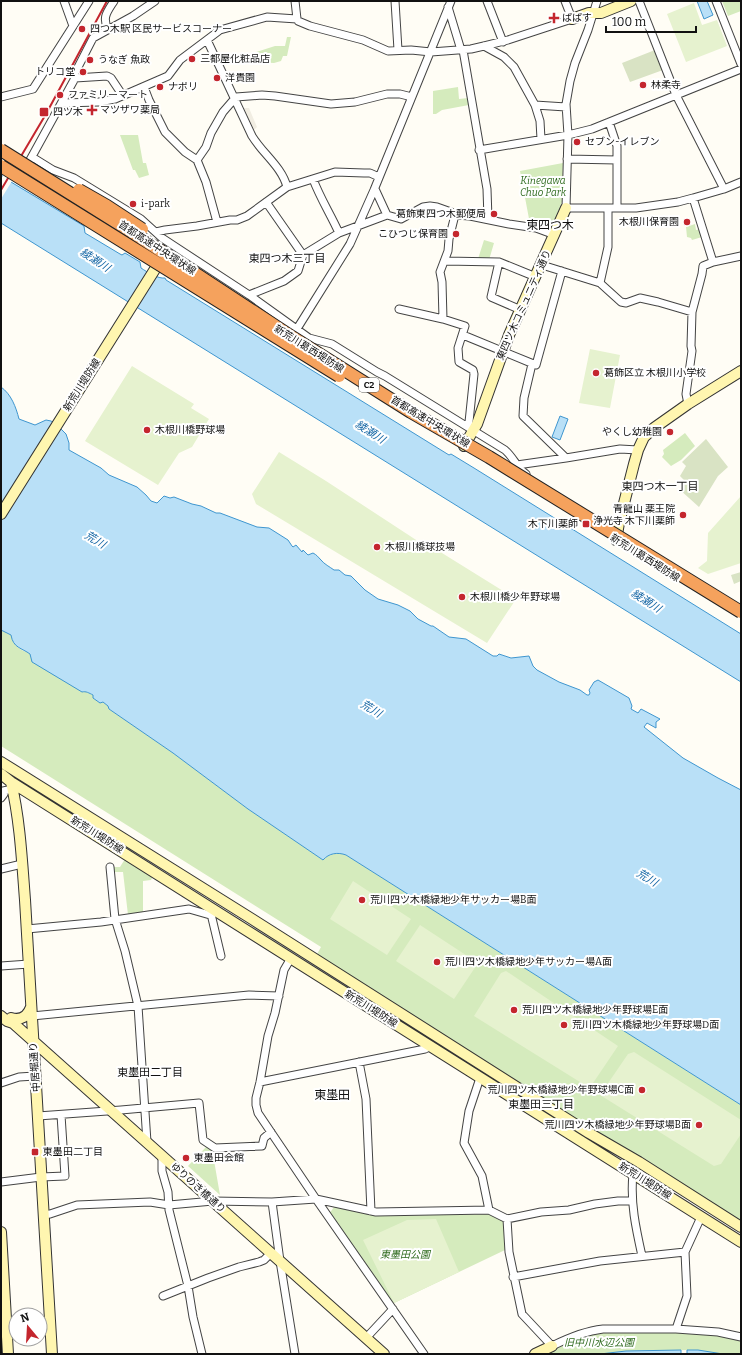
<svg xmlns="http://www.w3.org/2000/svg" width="742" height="1355" font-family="Bitter,'Noto Sans JP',serif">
	<rect width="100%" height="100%" fill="#fffdf5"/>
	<path fill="#d5ebbd" d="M722,1H741V11L728,16Z
		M287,37H291L287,56H283L281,61L274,63L253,62L250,54L275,46H285Z
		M458,87L459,99L468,98L469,105L442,110L436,114H433V91Z
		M120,135H138L143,163H146L149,175L139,178L135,170H133Z
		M563,163L562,202L551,230L530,224L520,171Z
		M695,224L696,230L700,229L702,237L692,240L691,238L687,237L686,227Z
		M484,240L494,243L489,260L478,259Z
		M685,433L695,446L681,460L671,466L662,457L664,454L663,450Z
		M1,630L11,635C12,643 20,651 27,652L85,691L93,695V698L100,703L103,702L108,706L109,709L173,753L248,809L323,860C329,854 338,852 346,855L741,1105V1223L316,956L321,947L1,746Z
		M125,859C130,862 134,864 139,867C144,870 147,874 153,876L151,880L143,881V913L128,915L123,872H113V867H120Z
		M207,1146L212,1149L220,1195L188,1166Z
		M334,1207L377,1216L488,1214L504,1221L505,1223V1250L392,1304L329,1214Z
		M597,1332H651L714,1334L741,1340V1354H723L688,1350L626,1351L600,1354H542L570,1341Z"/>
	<path fill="#d9e3c4" d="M655,50L663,70L630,82L622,63Z
		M706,439L728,467L718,476L699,507L679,489L686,482L680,476L686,466L682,462Z
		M741,572V581L734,584L731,575Z"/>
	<path fill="#e6f2cf" d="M694,3L702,25L717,20L727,46L686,62L667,14Z
		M590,349L620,355L610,408L579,403Z
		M132,366L194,404L191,408L209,419L192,447L179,453L158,485L85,441Z
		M279,452L326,481L433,551H438L442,553L516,599L487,643L256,504L252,494Z
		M741,496V563L708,574L698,568L707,561L708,533Z
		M353,881L411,919L387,955L330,919Z
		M420,925L478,963L454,999L396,961Z
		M506,971L618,1046L591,1086L588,1087L474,1016L501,973Z
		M634,1052L741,1120V1134L721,1164L714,1166L600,1095L628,1054Z
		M436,1219L459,1272L394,1303L363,1240L407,1220Z"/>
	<path fill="#f1ede2" d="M244,108H249L257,127L253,131L242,109Z"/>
	<path fill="#b9e0f7" stroke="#3f96cf" d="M697,1H707L713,15L704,19Z
		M1,175L11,182L84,226L85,233L120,254L122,255L125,253L140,262L141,268C147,272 158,279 165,278L166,280L449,455L451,454L474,468L741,634V682L1,223Z
		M1,387C11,394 16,407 19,419L35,425L46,420L51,421L56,424L66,434L69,443V450L101,468L109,475L137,487L146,495L151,501L157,503L164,496L170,498L174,497L192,504L201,506L216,513H220L257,527L269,528L288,540L292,546L293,547L296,545L302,552L303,550L308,555L313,553C317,555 318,557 321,560C324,564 330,567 334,570H339L345,575L351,576L365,590L378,599L398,605L410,611L418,619L431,626H433L449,637L466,639L493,656H497L499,654L511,658L529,656L533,666L537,670L559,682L580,690L587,695H589L590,693L589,690L594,682L598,680L629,698L632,706L631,709L638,713L641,709L660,719L656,722V728L647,723L644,727L683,758L718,778L741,790V1105L346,855C338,852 329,853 323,860L248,809L173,753L109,709L108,706L103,702L100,703L93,698V695C89,693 86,691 82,692L32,662L30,654C22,648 13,648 11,635L1,630Z
		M560,416L568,419L560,440L552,437Z
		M681,1350V1354H600L626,1351Z
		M687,1350H698L723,1354H687Z"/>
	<path fill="#fffdf5" d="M4,174L12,181L1,199V179Z"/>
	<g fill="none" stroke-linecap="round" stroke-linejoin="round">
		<g stroke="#444" stroke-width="9">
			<path id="street" d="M64,1L73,26
				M295,1L297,19
				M395,1L398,50
				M487,1L503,42
				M597,1L588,30L575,63L570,81L566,104L568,135L566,208H636L678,202L693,198L713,262L703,266L702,274L692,312L691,346L692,351L686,394L688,404
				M639,1L676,95L724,189
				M716,1L741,64
				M448,7L461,50
				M108,30C102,17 107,12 114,1
				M207,40L252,136C263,154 282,167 287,187
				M484,46L504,57L514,67L535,105L540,121L541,139
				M463,50L487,189L488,219
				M75,78L107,76L111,78L123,96
				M144,87L149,100L165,132L185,152L197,160L206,182L217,222
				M1,97L33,89L89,1
				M62,103L99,102L115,99L168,76L180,60L220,30L267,17L297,19L298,21L310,26L363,40L388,51L411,50L431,52L471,49L484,46L508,40L572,19L565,1
				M535,105L566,107
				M609,122L617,146V208
				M479,150L568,135L592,129L741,69
				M32,157L53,170L74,178L141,219L162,238L249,295L309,338L332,344L377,372L385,376L505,450C514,458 517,468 526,474
				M567,159L617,160
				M30,160L74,80L75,73L93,38L133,16L155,1
				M197,160L206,147L211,133L223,112L236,97L262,95L275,96L331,104L355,102L387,94H400L412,97
				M313,179C320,198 331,215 339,233
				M693,198L724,189L741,182
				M266,202L303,255
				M387,215L401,219L423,207L430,206L437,207L451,212L455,215L470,216L509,224L536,228L555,235
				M156,232L165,230L197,226L230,220H237L247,216L287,187L335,172L364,173H370L379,177
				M445,261L499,262L536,277
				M499,262L491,297L521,310
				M713,262L741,256
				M542,265L600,283L621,302L626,303L640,298L658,302L692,312
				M600,283L608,247V208
				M249,295L284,281L298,271L303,255L339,233L387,215L375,189
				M399,309L443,319L465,326L458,348L459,362L473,370L474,374L469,422L466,426
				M443,319L442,282L440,272L448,251L449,239L455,215
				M295,332L350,244L374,190L451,1
				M463,335L536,365L562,271
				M532,364L524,398L523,416L566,458L620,449L638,450
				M517,465L566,458
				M1,798L4,794L3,791L13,789
				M110,867L115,919L125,951L138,1006L147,1142
				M1,869L22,864
				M211,914L221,956
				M27,929L101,922L189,909L210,915L214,909
				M291,958L284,970L275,1013L268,1036L260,1082L256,1098V1105L258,1113L316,1199L424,1354
				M1,966L29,964
				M32,1016L249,995L279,996
				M359,1062L366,1099L371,1211
				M480,1078L469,1111L464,1143L482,1176L489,1210
				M260,1082L425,1049L431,1046
				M1,1083L19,1077L35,1076
				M38,1116L121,1110L199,1103L203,1140L215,1148L262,1146L264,1138L271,1132
				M162,1156V1171L168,1192L169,1210L188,1286L193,1317L202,1354
				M633,1174C630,1202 636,1229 642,1256
				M1,1182L41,1177L65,1176L61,1115
				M272,1202L280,1261L295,1354
				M43,1215L50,1214L77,1205L150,1202L169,1205L213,1201L272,1202L316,1199L376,1212L489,1210L507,1219L509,1252L522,1314L552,1346C568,1338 585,1331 603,1329H676L718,1332L741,1337
				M507,1219L541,1212L569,1210L595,1204L618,1201H632
				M513,1277L600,1261L685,1252L701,1217
				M163,1296L208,1278L239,1267L259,1262L264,1260L271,1253
				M676,1329L687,1296L685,1252
				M366,1338L393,1309"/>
		</g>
		<g stroke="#333" stroke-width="12">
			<path id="secondary" d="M572,19L589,13H601L631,1
				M464,446L477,424L509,335L566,208
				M1,514L162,258
				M616,540L619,523L634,464L638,450L644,437L654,428L688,404L741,371
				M1,762L252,919L589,1133L639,1162L741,1227
				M1,774L11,782L741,1242
				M11,782C20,820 22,861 25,900L52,1354
				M1,1016L7,1021L13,1023L384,1354
				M11,1018C21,1021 28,1016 31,1007
				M1,1232L8,1354
				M535,1354L552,1346"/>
		</g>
		<use href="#street" stroke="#fff" stroke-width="7"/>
		<use href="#secondary" stroke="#fff6b0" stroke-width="10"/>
		<path stroke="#c4262e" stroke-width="2" d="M1,190L46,114L107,1"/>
		<g stroke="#222" stroke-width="14" stroke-linecap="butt">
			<path id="highway-bridge" d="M1,150L132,232L289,335L411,412L489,457L741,612
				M1,166L339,376
				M79,190L107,206L142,229"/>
		</g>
		<use href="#highway-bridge" stroke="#f5a25d" stroke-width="12"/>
	</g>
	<g fill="#c4262e" stroke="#fff" stroke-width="1.5">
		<path d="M552 12h4v4h4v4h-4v4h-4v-4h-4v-4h4z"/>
		<circle cx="82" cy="29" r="4"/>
		<circle cx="192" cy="59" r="4"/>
		<circle cx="90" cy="60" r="4"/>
		<circle cx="83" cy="72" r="4"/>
		<circle cx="217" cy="78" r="4"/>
		<circle cx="643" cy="85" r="4"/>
		<circle cx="160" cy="87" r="4"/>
		<circle cx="60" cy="95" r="4"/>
		<path d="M90 104h4v4h4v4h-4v4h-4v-4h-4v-4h4z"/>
		<rect x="39" y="107" width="10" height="10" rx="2"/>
		<circle cx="577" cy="142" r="4"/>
		<circle cx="133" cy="204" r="4"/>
		<circle cx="494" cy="214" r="4"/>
		<circle cx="687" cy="222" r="4"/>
		<circle cx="456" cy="234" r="4"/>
		<circle cx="596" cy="373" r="4"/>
		<circle cx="147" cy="430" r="4"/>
		<circle cx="670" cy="432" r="4"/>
		<circle cx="683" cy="515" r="4"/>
		<rect x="582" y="520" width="8" height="8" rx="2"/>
		<circle cx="377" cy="547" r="4"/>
		<circle cx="462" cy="597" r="4"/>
		<circle cx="362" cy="900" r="4"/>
		<circle cx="437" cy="962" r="4"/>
		<circle cx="514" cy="1010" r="4"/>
		<circle cx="564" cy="1025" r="4"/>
		<circle cx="642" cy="1090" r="4"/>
		<circle cx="699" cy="1125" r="4"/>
		<rect x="31" y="1148" width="8" height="8" rx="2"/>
		<circle cx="186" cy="1158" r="4"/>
	</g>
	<g text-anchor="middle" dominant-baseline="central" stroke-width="4" stroke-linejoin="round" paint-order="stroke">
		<rect fill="#fff" stroke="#585858" stroke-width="1" x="359" y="378" width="20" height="14" rx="3"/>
		<g font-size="9" font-weight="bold" fill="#111">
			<text x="369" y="385">C2</text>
		</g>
		<g font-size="10" fill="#111" stroke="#fff" text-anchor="start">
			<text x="562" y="18">ぱぱす</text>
			<text x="90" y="29">四つ木駅 区民サービスコーナー</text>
			<text x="200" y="59">三都屋化粧品店</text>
			<text x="98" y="60">うなぎ 魚政</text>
			<text x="75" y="72" text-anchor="end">トリコ堂</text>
			<text x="225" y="78">洋貴園</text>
			<text x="651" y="85">林柔寺</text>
			<text x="168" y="87">ナポリ</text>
			<text x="68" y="95">ファミリーマート</text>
			<text x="100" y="110">マツザワ薬局</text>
			<text x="53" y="112">四ツ木</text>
			<text x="585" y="142">セブン-イレブン</text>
			<text x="141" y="204">i-park</text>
			<text x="486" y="214" text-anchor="end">葛飾東四つ木郵便局</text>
			<text x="679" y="222" text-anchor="end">木根川保育園</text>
			<text x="448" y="234" text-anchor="end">こひつじ保育園</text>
			<text x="604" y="373">葛飾区立 木根川小学校</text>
			<text x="155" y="430">木根川橋野球場</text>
			<text x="662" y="432" text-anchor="end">やくし幼稚園</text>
			<text x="675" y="509" text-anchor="end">青龍山 薬王院<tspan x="675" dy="12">浄光寺 木下川薬師</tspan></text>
			<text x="578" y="524" text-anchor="end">木下川薬師</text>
			<text x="385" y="547">木根川橋球技場</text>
			<text x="470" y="597">木根川橋少年野球場</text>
			<text x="370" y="900">荒川四ツ木橋緑地少年サッカー場B面</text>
			<text x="445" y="962">荒川四ツ木橋緑地少年サッカー場A面</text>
			<text x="522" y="1010">荒川四ツ木橋緑地少年野球場E面</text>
			<text x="572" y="1025">荒川四ツ木橋緑地少年野球場D面</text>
			<text x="634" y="1090" text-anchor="end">荒川四ツ木橋緑地少年野球場C面</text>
			<text x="691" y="1125" text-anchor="end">荒川四ツ木橋緑地少年野球場B面</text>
			<text x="43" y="1152">東墨田二丁目</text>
			<text x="194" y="1158">東墨田会館</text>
		</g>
		<g font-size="10" font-style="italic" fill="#2f6b1f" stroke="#fff">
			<text x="543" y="181">Kinegawa<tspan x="543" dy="12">Chuo Park</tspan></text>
			<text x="405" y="1255">東墨田公園</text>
			<text x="599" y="1343">旧中川水辺公園</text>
		</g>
		<g font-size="10" fill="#111" stroke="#fff">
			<text transform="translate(157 248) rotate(33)">首都高速中央環状線</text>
			<text transform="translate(524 305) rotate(-66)">東四ツ木コミュニティ通り</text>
			<text transform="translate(309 349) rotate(32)">新荒川葛西堤防線</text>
			<text transform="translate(82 385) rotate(-58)">新荒川堤防線</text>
			<text transform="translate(430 422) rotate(31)">首都高速中央環状線</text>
			<text transform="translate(645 558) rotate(32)">新荒川葛西堤防線</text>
			<text transform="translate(97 835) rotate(32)">新荒川堤防線</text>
			<text transform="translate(371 1009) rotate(32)">新荒川堤防線</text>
			<text transform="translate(35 1067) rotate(-94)">中居堀通り</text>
			<text transform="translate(645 1181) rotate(32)">新荒川堤防線</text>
			<text transform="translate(198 1188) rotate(42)">ゆりのき橋通り</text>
		</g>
		<g font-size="11" fill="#111" stroke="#fff">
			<text x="287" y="258">東四つ木三丁目</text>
			<text x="660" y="486">東四つ木一丁目</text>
			<text x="150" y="1072">東墨田二丁目</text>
			<text x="541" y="1104">東墨田三丁目</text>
		</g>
		<g font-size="11" font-style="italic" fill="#1768a6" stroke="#fff">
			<text transform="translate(95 260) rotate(33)">綾瀬川</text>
			<text transform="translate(370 432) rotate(32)">綾瀬川</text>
			<text transform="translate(95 540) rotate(31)">荒川</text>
			<text transform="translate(646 601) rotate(32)">綾瀬川</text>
			<text transform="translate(371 709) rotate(31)">荒川</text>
			<text transform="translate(647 878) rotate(31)">荒川</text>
		</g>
		<g font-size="12" fill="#111" stroke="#fff">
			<text x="550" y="225">東四つ木</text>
			<text x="332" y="1095">東墨田</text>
		</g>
	</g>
	<rect width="742" height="1355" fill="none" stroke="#111111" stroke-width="4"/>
	<g transform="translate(28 1327) rotate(342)"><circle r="19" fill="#ffffff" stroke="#a0a0a0"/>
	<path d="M0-3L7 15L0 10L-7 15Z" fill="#c4262e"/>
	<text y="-6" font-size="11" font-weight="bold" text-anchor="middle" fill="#111111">N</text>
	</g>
	<path d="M606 26v6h90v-6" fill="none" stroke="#111111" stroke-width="2"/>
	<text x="612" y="26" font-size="12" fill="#111111" stroke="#ffffff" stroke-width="3" paint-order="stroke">100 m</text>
</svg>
